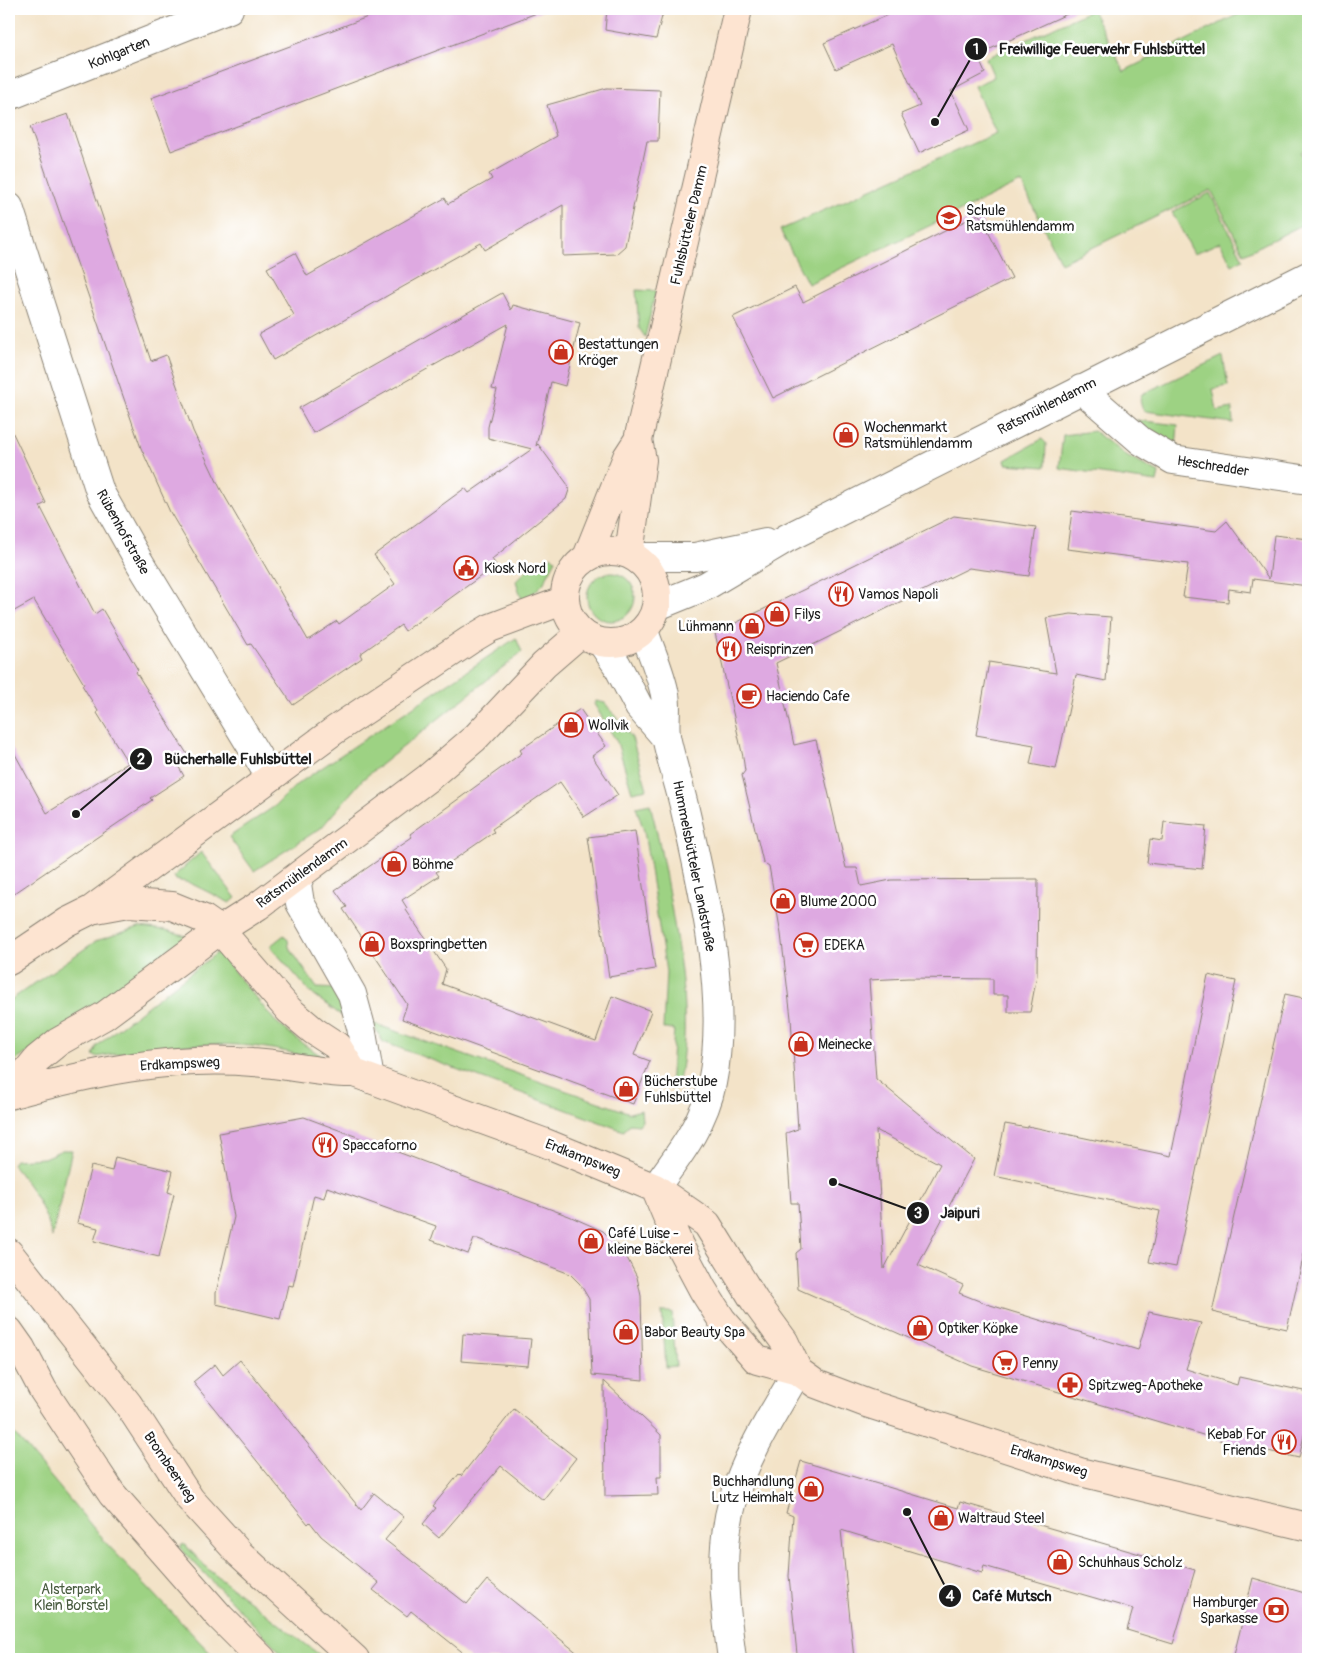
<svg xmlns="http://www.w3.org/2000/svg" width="1317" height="1668" font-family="Pangolin,sans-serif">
	<rect width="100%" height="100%" fill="#fff"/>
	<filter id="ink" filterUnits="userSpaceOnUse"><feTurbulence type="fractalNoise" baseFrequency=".02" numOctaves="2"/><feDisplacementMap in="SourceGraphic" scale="10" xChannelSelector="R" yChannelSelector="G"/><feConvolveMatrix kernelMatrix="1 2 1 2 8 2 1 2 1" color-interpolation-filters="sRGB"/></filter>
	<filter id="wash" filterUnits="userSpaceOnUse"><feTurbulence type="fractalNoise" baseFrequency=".0096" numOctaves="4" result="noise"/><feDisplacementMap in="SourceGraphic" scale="20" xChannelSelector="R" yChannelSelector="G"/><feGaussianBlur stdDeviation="1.12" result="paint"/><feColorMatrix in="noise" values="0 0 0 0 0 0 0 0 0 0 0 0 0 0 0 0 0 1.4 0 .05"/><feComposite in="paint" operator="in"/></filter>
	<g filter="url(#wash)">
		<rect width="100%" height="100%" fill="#f3e3c8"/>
		<path fill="#9dd283" stroke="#5c7750" d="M1249,9H1308V149L1301,152L1308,166V222L1244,254L1211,190L1061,263L1021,182L808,284L780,230L996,133L974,86L994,77L986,58L1092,10L1124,71Z
			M1210,193L1243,259L1232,265L1220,242L1194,254L1172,212Z
			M636,290L656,291L645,337L639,328Z
			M1223,356L1228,386L1213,389L1217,411L1232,408L1233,423L1145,411C1140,406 1139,399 1142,394Z
			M1136,420L1178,425L1176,448L1164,443Z
			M1094,431L1128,457L1159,473L1157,482L1059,468L1063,435Z
			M1042,439L1046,443L1045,467L1006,464L1005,460Z
			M552,556L556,560L543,584L523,603L516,581L527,570Z
			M587 597a24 24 0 1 1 48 0a24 24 0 1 1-48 0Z
			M516,638L522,652L363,779L321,828L254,871L229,837L275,806L296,785Z
			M596,701L605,703L632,738L647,789L632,792L617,742L594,704Z
			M650,804C659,838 665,871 671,906C681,965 692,1029 677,1089L670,1088L674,1029H663L666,972L644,831L636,807Z
			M201,852L236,898L230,903L190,883L176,880L174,876Z
			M139,927L166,930L187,936L53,1036L9,1065V1001L96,941Z
			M284,935L288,940L289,947L317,988L340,989L343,1001L342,1016L312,994L270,946Z
			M218,952L275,1021L303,1044L331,1062C307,1057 283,1050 260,1047C204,1040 151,1048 96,1057L93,1055L97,1046L116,1030Z
			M372,1023L630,1113L641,1110L642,1121L639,1125L629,1124L624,1131L383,1042Z
			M62,1150H72L52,1237C44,1206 32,1189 12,1164L15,1160L44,1158Z
			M662,1312H672L676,1366L666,1367Z
			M9,1427L107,1544L216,1659H9Z
			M184,1544L210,1571L325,1659H287L179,1547Z"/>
		<g id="blocks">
			<path fill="#dea9e1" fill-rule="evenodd" d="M389,9H542V11L171,151L151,98Z
				M607,9H664L656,39L605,30Z
				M901,9H1078L977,55L985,73L951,91L969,130L919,153L901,114L920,106L892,44L836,69L824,43Z
				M607,88L660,90L658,141H647L625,246L616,254L563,256V205L485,250L481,243L273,360L259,334L294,315L267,268L295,253L307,276L445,198L448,204L492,179L489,174L556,136L547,105Z
				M68,114L151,361L166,355L193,431L220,488L308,640L337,621L339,624L395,584L374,555L465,488L469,493L532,449L488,438V427L497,390L492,389L508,324L313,433L299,408L502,293L511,310L513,305L580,323L565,386L551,382L536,446L538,444L568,485L569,490L566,499L492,559L496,565L405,631L401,625L360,654L362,658L293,705L251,644L248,645L170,512L141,448L30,127Z
				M979,214L1012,278L773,398L733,317L795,287L803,302Z
				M9,425L46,503L40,506L95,614L102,609L138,670L136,672L189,757L177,764L184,776L150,798L152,800L9,897V743L47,813L128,763L97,713L98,711L82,685L84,684L34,600L9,614Z
				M1072,511L1216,531L1227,521L1269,579L1274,535L1308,539V586L1253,579L1251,592L1229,589L1228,602L1183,597L1188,564L1067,549Z
				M954,516L1036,527L1029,576L969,568L776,663L794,745L816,740L846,868H857L861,886L891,880L1038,879L1037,975L1030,1012H1008V995H993V979L908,978L869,980L876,1079L974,1159L918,1265L963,1285L959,1293L987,1304L1138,1350L1149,1312L1201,1323L1186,1369L1237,1385L1239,1377L1308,1392V1417L1299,1458L1223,1441L972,1366L798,1289L796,1253L801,1249L798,1203H791L786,1133L798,1129L791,1018L781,934L769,866L763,862L742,775L745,771L743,757L715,633ZM876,1130L940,1164L884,1269Z
				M1071,614L1111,617L1106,681L1076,675L1056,769L1030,764L1034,745L976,735L989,662L1056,673L1046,618Z
				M580,709L606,746L592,756L618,795L584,817L560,782L492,829L494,832L436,872L439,876L402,900L407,908L406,910L446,969L442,984L596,1041L612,996L651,1011L634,1055L650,1061L633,1104L402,1019L407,1004L343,909L347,907L335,890L412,837L410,834L522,753L520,750Z
				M1164,822L1206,826L1202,869L1147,863L1150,839L1162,841Z
				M635,831L655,969L609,977L588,837Z
				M1208,975L1236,981L1176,1267L1149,1262L1160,1211L994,1176L1005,1124L1028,1128V1126L1171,1156Z
				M1285,994L1308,999V1236L1287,1329L1212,1312Z
				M304,1117L569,1216L603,1231L624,1252L637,1277L641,1296L643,1380L592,1375L589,1299L580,1284L570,1274L478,1239H474L468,1254L431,1240L436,1226L327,1187L324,1198L314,1195L293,1286L288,1285L280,1319L216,1304V1293L234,1217L219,1133Z
				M115,1157L173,1171L168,1192L174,1194L159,1257L94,1241L98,1228L77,1223L91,1166L112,1171Z
				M463,1334L531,1339L528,1366L461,1361Z
				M240,1360L361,1510L374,1493L404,1517L385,1540L467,1604L487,1580L585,1659H471L411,1611L407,1616L373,1590L379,1583L321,1536L310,1522L308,1524L193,1382L215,1364L223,1375Z
				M604,1381L661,1435V1477H657L658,1495L605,1496Z
				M514,1409L576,1458L543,1500L501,1466L439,1538L423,1524L436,1508L433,1506L459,1474L461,1476Z
				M801,1461L958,1508L960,1502L1195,1570L1173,1644L1127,1630L1133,1609L984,1566L982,1573L841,1530L854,1659H803V1654H797L789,1576L793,1516L786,1513Z
				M1253,1578L1308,1594V1659H1233Z"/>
		</g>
	</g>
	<g filter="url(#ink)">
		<use href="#blocks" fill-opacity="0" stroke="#888072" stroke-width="1"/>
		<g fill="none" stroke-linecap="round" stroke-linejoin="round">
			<g stroke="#888072" stroke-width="30">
				<path id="street" d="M9,96L229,9
					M9,207L100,492L140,563L270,777
					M1081,389L1141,441L1173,460L1308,480
					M636,557H695L766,542
					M657,606L706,586L787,538L1308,276
					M644,631C651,652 661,673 665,695C668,710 663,726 667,741C672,764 680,787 685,810C704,892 729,1000 712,1083C704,1124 679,1155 655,1188
					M602,643L617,665L639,707L666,738
					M301,874L297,884L300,903L352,994L361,1027L370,1079
					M732,1659C725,1607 718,1552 733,1500C746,1455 774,1412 798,1371"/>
			</g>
			<g stroke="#888072" stroke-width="30">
				<path id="secondary" d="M565 597a46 46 0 1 1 92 0a46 46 0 1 1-92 0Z
					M629,554L642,460L638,440
					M587,557L627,457L638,440L738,9
					M96,909L129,903L172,906L204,919L220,930L289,1010L314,1031L337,1046L354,1073
					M9,961L67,922L91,910L335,730L470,640L490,628L565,600
					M9,1093L37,1059L58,1042L104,1016L220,930L258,906L428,778L475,738L544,665L581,633
					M9,1095C88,1073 169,1055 253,1062C288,1064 319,1074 354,1073L543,1142L655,1188L707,1224L754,1300L784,1341L798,1371
					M655,1188L679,1245L703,1290L722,1320L757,1360L798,1371L816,1384L866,1403L1080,1472L1308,1527
					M9,1253L128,1404L190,1499L240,1554L355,1659
					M9,1331L21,1348L43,1390L112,1494L220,1617L262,1659"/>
			</g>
			<use href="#street" stroke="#fff" stroke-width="28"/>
			<use href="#secondary" stroke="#fde4d1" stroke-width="28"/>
		</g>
	</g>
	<defs>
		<g id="school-ring" transform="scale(1.25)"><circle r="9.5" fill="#fff" stroke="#c8321e" stroke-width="1.5"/><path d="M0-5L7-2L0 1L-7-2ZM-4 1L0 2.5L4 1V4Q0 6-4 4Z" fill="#c8321e"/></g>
		<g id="shop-ring" transform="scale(1.25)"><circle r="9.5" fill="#fff" stroke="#c8321e" stroke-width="1.5"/><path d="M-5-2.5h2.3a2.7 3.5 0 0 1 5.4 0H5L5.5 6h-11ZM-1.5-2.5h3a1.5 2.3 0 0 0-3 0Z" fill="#c8321e"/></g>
		<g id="civic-ring" transform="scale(1.25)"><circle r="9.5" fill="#fff" stroke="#c8321e" stroke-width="1.5"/><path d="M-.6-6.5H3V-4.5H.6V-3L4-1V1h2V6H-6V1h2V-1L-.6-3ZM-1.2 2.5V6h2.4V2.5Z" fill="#c8321e"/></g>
		<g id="restaurant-ring" transform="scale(1.25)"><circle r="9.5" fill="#fff" stroke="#c8321e" stroke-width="1.5"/><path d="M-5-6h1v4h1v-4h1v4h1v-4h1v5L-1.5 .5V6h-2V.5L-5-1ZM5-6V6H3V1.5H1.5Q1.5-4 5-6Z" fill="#c8321e"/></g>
		<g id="cafe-ring" transform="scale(1.25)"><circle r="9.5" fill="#fff" stroke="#c8321e" stroke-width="1.5"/><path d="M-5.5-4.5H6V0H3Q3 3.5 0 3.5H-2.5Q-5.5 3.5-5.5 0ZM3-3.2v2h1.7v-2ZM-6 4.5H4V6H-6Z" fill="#c8321e"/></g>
		<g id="supermarket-ring" transform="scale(1.25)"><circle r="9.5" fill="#fff" stroke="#c8321e" stroke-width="1.5"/><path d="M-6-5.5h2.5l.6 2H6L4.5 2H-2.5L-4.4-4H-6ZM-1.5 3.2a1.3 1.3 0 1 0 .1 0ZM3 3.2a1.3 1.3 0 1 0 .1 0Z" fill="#c8321e"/></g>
		<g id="pharmacy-ring" transform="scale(1.25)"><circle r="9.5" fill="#fff" stroke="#c8321e" stroke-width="1.5"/><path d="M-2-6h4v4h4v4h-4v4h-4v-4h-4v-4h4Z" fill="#c8321e"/></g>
		<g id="bank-ring" transform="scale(1.25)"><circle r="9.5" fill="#fff" stroke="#c8321e" stroke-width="1.5"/><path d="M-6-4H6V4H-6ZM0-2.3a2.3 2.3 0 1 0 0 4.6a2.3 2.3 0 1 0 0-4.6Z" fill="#c8321e"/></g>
	</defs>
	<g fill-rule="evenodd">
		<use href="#school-ring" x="949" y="218"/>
		<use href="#shop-ring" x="561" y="352"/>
		<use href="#shop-ring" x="846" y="435"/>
		<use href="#civic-ring" x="466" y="568"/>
		<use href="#restaurant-ring" x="841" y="594"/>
		<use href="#shop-ring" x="777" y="614"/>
		<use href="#shop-ring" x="752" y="626"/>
		<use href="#restaurant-ring" x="729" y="649"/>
		<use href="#cafe-ring" x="749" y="696"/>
		<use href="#shop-ring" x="571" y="725"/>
		<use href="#shop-ring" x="394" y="864"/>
		<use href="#shop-ring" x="783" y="901"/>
		<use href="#shop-ring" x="372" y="944"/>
		<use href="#supermarket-ring" x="806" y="945"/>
		<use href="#shop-ring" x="801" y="1044"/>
		<use href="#shop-ring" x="626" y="1089"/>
		<use href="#restaurant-ring" x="325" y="1145"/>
		<use href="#shop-ring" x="591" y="1241"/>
		<use href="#shop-ring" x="920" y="1328"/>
		<use href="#shop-ring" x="626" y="1332"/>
		<use href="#supermarket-ring" x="1005" y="1363"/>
		<use href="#pharmacy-ring" x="1070" y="1385"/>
		<use href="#restaurant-ring" x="1284" y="1442"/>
		<use href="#shop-ring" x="811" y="1489"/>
		<use href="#shop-ring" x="941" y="1518"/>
		<use href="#shop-ring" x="1060" y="1562"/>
		<use href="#bank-ring" x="1276" y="1610"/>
	</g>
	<g text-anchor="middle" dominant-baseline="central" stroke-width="5" stroke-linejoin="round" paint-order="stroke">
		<g font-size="14" fill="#1c1c1c" stroke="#fff">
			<text transform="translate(119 53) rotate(-22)">Kohlgarten</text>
			<text transform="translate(689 225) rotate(-77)">Fuhlsbütteler Damm</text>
			<text transform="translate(1047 406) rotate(-27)">Ratsmühlendamm</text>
			<text transform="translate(1213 466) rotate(9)">Heschredder</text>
			<text transform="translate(123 532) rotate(61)">Rübenhofstraße</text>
			<text transform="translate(694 866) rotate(79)">Hummelsbütteler Landstraße</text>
			<text transform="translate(302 873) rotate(-36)">Ratsmühlendamm</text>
			<text transform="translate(180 1064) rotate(-3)">Erdkampsweg</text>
			<text transform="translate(583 1158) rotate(22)">Erdkampsweg</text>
			<text transform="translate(1049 1461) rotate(17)">Erdkampsweg</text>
			<text transform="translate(170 1467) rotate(56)">Brombeerweg</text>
		</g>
		<g font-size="14" fill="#1c1c1c" stroke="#fff" text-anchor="start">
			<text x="966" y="210">Schule<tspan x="966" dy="16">Ratsmühlendamm</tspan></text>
			<text x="578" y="344">Bestattungen<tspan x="578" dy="16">Kröger</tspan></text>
			<text x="864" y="427">Wochenmarkt<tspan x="864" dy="16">Ratsmühlendamm</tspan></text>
			<text x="484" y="568">Kiosk Nord</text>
			<text x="858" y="594">Vamos Napoli</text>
			<text x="794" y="614">Filys</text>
			<text x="734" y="626" text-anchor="end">Lühmann</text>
			<text x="746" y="649">Reisprinzen</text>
			<text x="766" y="696">Haciendo Cafe</text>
			<text x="588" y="725">Wollvik</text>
			<text x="412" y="864">Böhme</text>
			<text x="800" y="901">Blume 2000</text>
			<text x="390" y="944">Boxspringbetten</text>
			<text x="824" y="945">EDEKA</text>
			<text x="818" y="1044">Meinecke</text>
			<text x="644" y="1081">Bücherstube<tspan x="644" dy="16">Fuhlsbüttel</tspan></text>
			<text x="342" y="1145">Spaccaforno</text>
			<text x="608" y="1233">Café Luise -<tspan x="608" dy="16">kleine Bäckerei</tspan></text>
			<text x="938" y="1328">Optiker Köpke</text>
			<text x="644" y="1332">Babor Beauty Spa</text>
			<text x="1022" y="1363">Penny</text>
			<text x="1088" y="1385">Spitzweg-Apotheke</text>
			<text x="1266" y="1434" text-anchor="end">Kebab For<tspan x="1266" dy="16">Friends</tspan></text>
			<text x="794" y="1481" text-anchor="end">Buchhandlung<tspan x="794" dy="16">Lutz Heimhalt</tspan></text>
			<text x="958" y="1518">Waltraud Steel</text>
			<text x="1078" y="1562">Schuhhaus Scholz</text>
			<text x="1258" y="1602" text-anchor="end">Hamburger<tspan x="1258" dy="16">Sparkasse</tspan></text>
		</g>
		<g font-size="14" fill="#495c40" stroke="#fff">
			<text x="71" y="1589">Alsterpark<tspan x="71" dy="16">Klein Borstel</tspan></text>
		</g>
	</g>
	<path fill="none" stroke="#1c1c1c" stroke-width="2" d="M935 122L976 49M76 814L141 759M833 1182L918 1213M907 1512L950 1596"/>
	<g fill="#1c1c1c" stroke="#fff" stroke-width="2">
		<circle cx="935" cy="122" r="5"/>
		<circle cx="76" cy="814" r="5"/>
		<circle cx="833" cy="1182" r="5"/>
		<circle cx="907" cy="1512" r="5"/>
		<circle cx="976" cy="49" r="12"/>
		<circle cx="141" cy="759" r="12"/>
		<circle cx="918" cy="1213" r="12"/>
		<circle cx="950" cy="1596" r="12"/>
	</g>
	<g font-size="15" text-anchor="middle" font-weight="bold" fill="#fff">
		<text x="976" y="54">1</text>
		<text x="141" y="764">2</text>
		<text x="918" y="1218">3</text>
		<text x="950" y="1601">4</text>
	</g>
	<g font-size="15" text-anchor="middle" font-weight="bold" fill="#1c1c1c" stroke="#fff" stroke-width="5" stroke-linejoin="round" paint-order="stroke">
		<text x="1102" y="54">Freiwillige Feuerwehr Fuhlsbüttel</text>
		<text x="238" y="764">Bücherhalle Fuhlsbüttel</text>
		<text x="960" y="1218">Jaipuri</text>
		<text x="1012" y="1601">Café Mutsch</text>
	</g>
	<rect width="1317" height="1668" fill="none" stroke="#fff" stroke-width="30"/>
</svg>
